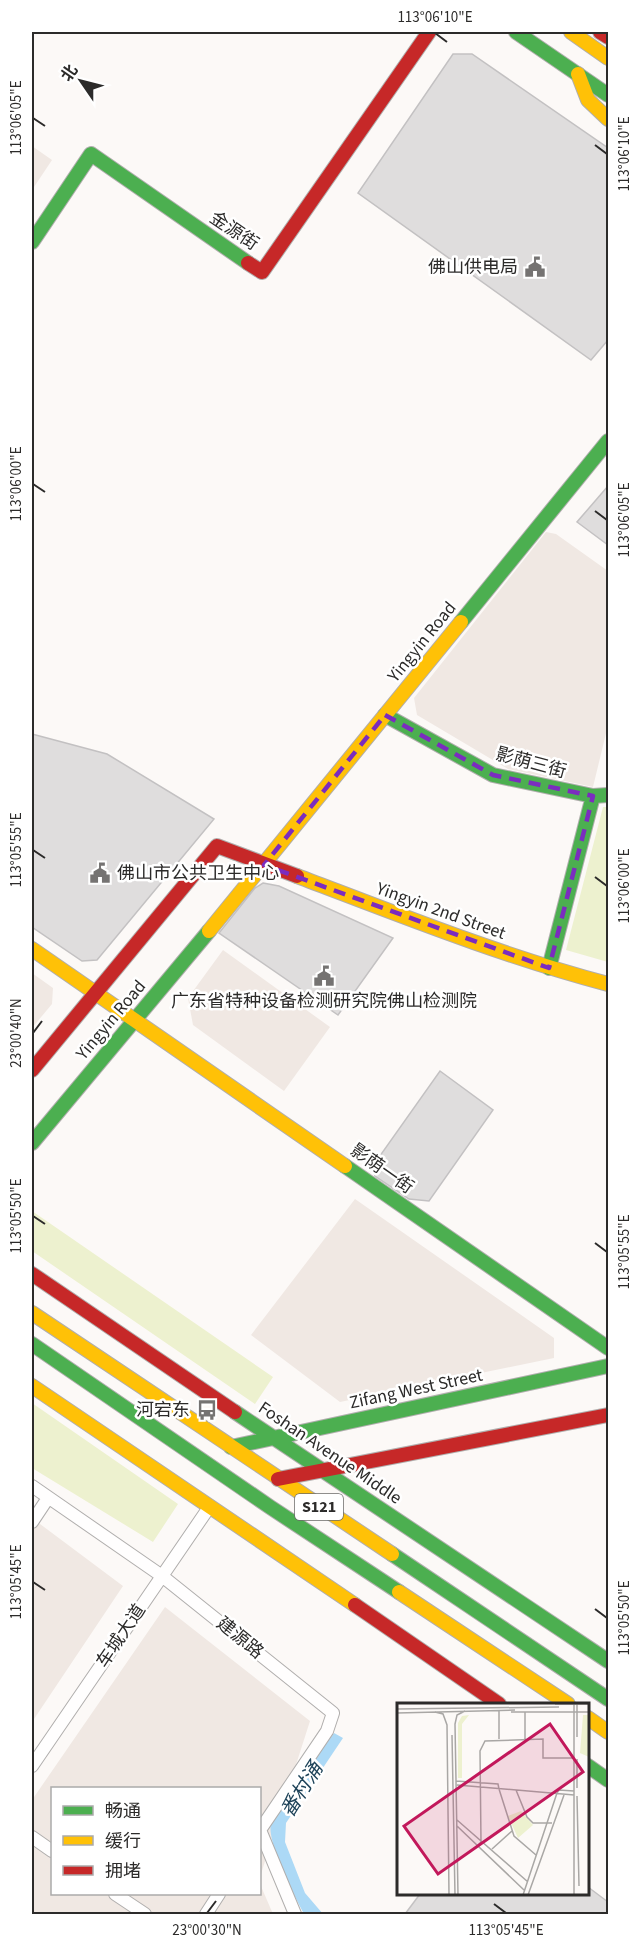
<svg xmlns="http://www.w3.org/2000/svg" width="640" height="1946" font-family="'Source Sans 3','Noto Sans SC',sans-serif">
	<rect width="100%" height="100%" fill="#fcf9f7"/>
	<path fill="#f0e8e3" d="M32,146L52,160L32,190Z
		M546,532L556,534L608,571V725L593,787L508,769L417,715L414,698Z
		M223,950L330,1027L284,1091L193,1025L188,998Z
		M32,973L53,988L52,1004L32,1028Z
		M355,1199L554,1338V1358L340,1402L251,1335Z
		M32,1518L123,1586L32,1722Z
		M165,1607L310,1721L260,1877V1788H52V1894H260V1884L273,1914H32V1800Z"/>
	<path fill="#edf1cf" d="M603,807H608V962L566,950Z
		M32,1211L273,1377L255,1404L32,1251Z
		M32,1403L178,1504L153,1542L32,1468Z"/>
	<path fill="#acd9f6" d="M334,1733L343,1738L286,1823L285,1842L305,1893L323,1914H304C293,1893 266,1843 271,1821Z"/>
	<path fill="#dfdddd" stroke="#c3c1c2" stroke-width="1.5" d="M453,54H472L608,148V340L591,360L358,193Z
		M608,486V545L577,522Z
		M32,734L107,754L214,819L97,960L82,961L32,927Z
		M263,883L279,886L393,938L338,1015L219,933L255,888Z
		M440,1071L493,1110L429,1201L409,1199L375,1176L372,1167Z
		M588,1887L608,1902V1914H405L420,1894H588Z"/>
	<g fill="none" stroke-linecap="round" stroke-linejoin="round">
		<g stroke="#b0aead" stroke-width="14">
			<path id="street" d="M32,1486L162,1576L333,1713L327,1731L260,1830L295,1914
				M32,1522L48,1498
				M32,1766L210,1506
				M32,1837L52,1851
				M115,1894L145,1914
				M206,1914L219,1894"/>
		</g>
		<g stroke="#b0aead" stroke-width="16">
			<path id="fast" d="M516,32L608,95
				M32,242L91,154L248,263
				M461,622L608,441
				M385,715L493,775L593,796L608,795
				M549,968L593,796
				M32,1143L209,931
				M345,1166L608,1348
				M32,1344L270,1507L399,1592
				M235,1412L608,1661
				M231,1447L608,1366
				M392,1554L608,1699
				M588,1766L608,1780"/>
		</g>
		<g stroke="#b0aead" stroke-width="16">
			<path id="slow" d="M571,32L608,58
				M578,74L588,100L608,119
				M297,876C400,915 502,956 608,984
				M209,931L461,622
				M32,949L345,1166
				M32,1313L392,1554
				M32,1386L355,1605
				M399,1592L568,1704
				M588,1718L608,1732"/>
		</g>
		<g stroke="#b0aead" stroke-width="16">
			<path id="jam" d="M600,32L608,37
				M248,263L262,272L429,32
				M32,1070L217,846L297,876
				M32,1274L235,1412
				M278,1479L608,1415
				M355,1605L499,1704"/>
		</g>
		<use href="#street" stroke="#fffefe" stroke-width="12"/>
		<use href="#fast" stroke="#4caf50" stroke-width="14"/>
		<use href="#slow" stroke="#ffc107" stroke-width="14"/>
		<use href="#jam" stroke="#c62828" stroke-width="14"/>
	</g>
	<path fill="none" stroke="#7b2cbf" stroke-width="4.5" stroke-dasharray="12 8" stroke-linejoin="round" d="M385,715L493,775L593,796L549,968L264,865Z"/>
	<path fill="none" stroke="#2c2b2a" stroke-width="2" d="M435,33L447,42M33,118L45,126M595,145L607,154M33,484L45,492M595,511L607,520M33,850L45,858M595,877L607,886M33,1033L42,1021M33,1216L45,1224M595,1243L607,1252M33,1582L45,1590M595,1609L607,1618M494,1904L506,1913M207,1913L216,1901"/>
	<defs>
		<g id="civic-bare" transform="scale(1.62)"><path d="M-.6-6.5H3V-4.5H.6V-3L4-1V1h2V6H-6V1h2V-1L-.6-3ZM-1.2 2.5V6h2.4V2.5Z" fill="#757372" stroke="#fff" stroke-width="2.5" paint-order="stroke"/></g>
		<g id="bus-bare" transform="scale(1.62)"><path d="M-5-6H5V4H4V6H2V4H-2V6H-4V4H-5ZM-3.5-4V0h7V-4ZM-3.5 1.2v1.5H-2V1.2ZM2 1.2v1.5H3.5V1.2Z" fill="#757372" stroke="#fff" stroke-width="2.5" paint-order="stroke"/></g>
	</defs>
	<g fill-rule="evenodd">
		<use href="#civic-bare" x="535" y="267"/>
		<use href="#civic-bare" x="100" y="873"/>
		<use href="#civic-bare" x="324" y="976"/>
		<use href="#bus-bare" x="207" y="1410"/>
	</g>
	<g text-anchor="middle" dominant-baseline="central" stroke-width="5" stroke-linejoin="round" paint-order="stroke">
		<rect fill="#fff" stroke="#6b6b6a" stroke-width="1.5" x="295" y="1494" width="48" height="26" rx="4.5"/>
		<g font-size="16" font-weight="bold" fill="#2c2b2a">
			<text x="319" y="1507">S121</text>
		</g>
		<g font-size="18" fill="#2c2b2a" stroke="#fff">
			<text transform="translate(234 231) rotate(34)">金源街</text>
			<text transform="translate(422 642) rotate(-51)">Yingyin Road</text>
			<text transform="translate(531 763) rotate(15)">影荫三街</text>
			<text transform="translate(441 911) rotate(20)">Yingyin 2nd Street</text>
			<text transform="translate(111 1020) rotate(-50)">Yingyin Road</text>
			<text transform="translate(382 1169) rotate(35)">影荫一街</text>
			<text transform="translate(416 1389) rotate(-12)">Zifang West Street</text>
			<text transform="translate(330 1453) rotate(34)">Foshan Avenue Middle</text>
			<text transform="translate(121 1636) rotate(-56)">车城大道</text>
			<text transform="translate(240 1638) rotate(39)">建源路</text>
		</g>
		<g font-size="18" fill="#2c2b2a" stroke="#fff" text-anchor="end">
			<text x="518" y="267">佛山供电局</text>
			<text x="117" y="873" text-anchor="start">佛山市公共卫生中心</text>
			<text x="324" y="1001" text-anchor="middle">广东省特种设备检测研究院佛山检测院</text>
			<text x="190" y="1410">河宕东</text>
		</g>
		<g font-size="20" font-style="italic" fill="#1e4359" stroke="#fff">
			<text transform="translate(302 1790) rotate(-58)">番村涌</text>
		</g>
	</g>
	<g transform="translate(397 1703)">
		<rect width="192" height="192" fill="#fcf9f7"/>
		<path d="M72,12L65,21V75H61V20L65,13ZM186,12H192V54L183,50ZM124,108L136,122L121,135L111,113Z" fill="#edf1cf"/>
		<path fill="none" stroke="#a9a7a5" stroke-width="1.5" d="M177,0V192M180,0V34M158,1H192M0,6L162,4M102,8V36M38,9L46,11L50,22L52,192M114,9H192M128,9V36M0,10L118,7M55,32L58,192M180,56V85M59,78L101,81L102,86M60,82L177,92M102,86L117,133L139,152M119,87L130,114L136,120H155M160,90L162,87L177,88M180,93L182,183M60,117L131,179M60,123L127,187M81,142L84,139L83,48L88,38L146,36V55H177M95,146L115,128M61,192L58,21L60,12L68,8M126,192L160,90M131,192L167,92"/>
		<path fill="#c2185b" fill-opacity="0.15" stroke="#c2185b" stroke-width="3" d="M153,21L186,69L41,171L7,123Z"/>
		<rect width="192" height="192" fill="none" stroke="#2c2b2a" stroke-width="3"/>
	</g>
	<rect width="640" height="1946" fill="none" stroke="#ffffff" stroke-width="66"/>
	<rect x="51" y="1787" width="210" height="108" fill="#ffffff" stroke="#abaaaa" stroke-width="1.5"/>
	<rect x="63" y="1806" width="30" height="9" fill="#4caf50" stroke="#abaaaa" stroke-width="1.5"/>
	<text x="105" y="1817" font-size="18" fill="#2c2b2a">畅通</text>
	<rect x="63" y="1836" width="30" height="9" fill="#ffc107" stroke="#abaaaa" stroke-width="1.5"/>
	<text x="105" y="1847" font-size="18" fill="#2c2b2a">缓行</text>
	<rect x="63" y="1866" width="30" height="9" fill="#c62828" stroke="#abaaaa" stroke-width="1.5"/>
	<text x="105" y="1877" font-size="18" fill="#2c2b2a">拥堵</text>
	<g transform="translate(81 81) rotate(305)" stroke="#ffffff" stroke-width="4.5" paint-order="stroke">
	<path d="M0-4.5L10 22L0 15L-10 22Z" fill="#2c2b2a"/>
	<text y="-9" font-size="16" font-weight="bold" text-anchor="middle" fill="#2c2b2a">北</text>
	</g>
	<rect x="33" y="33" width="574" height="1880" fill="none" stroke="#2c2b2a" stroke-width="2"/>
	<g font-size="15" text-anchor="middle" fill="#2c2b2a">
		<text x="435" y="22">113°06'10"E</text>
		<text transform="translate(16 118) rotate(-90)" y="5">113°06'05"E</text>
		<text transform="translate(624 154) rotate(-90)" y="5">113°06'10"E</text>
		<text transform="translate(16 484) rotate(-90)" y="5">113°06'00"E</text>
		<text transform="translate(624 520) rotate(-90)" y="5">113°06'05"E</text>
		<text transform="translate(16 850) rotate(-90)" y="5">113°05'55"E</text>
		<text transform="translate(624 886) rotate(-90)" y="5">113°06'00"E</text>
		<text transform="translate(16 1033) rotate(-90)" y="5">23°00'40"N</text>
		<text transform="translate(16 1216) rotate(-90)" y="5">113°05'50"E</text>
		<text transform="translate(624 1252) rotate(-90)" y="5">113°05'55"E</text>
		<text transform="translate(16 1582) rotate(-90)" y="5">113°05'45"E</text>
		<text transform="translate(624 1618) rotate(-90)" y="5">113°05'50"E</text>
		<text x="207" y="1935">23°00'30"N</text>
		<text x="506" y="1935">113°05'45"E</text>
	</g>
</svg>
